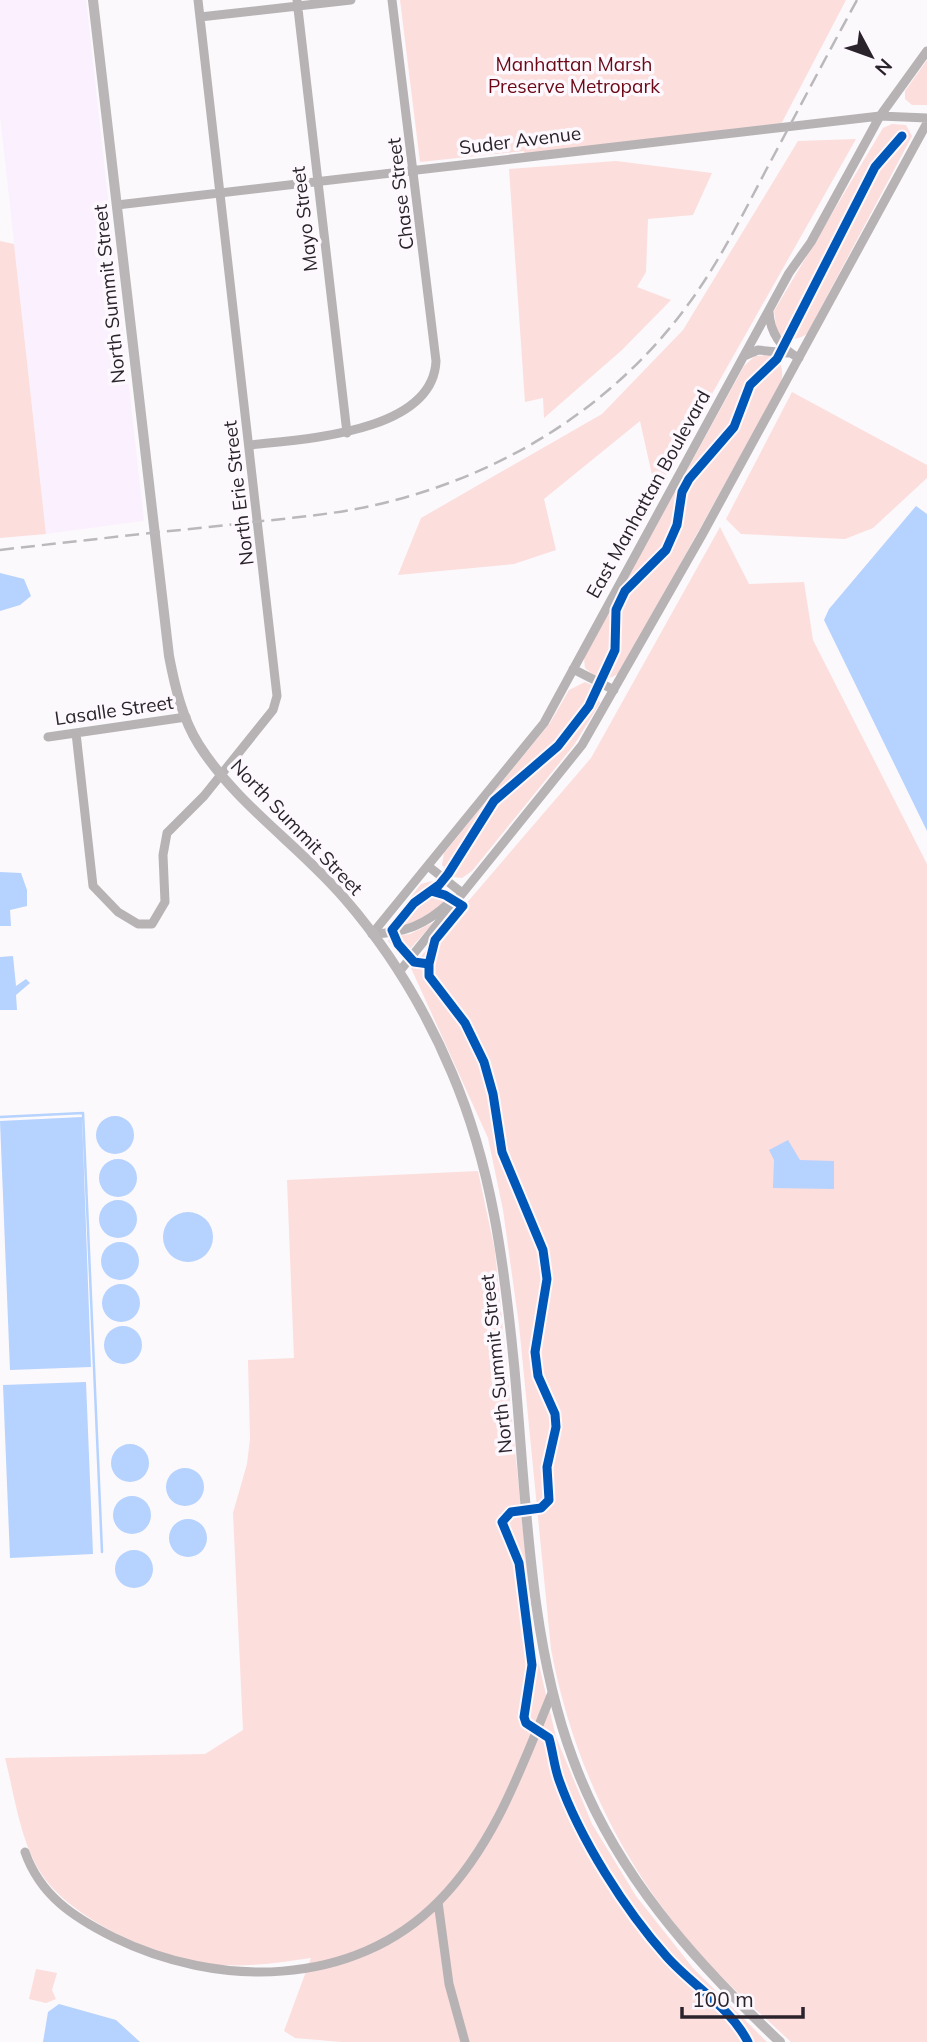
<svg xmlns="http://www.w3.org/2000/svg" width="927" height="2042" font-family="Mulish,sans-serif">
	<rect width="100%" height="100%" fill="#fbf9fc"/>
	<path fill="#fbf1fe" d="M0,0H86L144,521L46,534L0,116Z"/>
	<path fill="#fcdedd" d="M400,0H846L779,128L525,157L524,151L420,162Z
		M927,60V105H912L905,99V91Z
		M892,124L906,125L912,136L807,334C795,341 787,341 777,332L774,311L883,128Z
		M856,139L656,493L640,421L544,499L556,550L514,564L398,575L421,518L602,414L683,330L798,141Z
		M616,161L712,173L693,215L648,219L646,272L637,287L671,300L622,350L544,418L543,398L525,402L509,169Z
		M0,241L14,244L46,534L0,538Z
		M771,355C782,360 784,372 781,383L620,672C607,683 596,678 585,668L584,658L744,366L755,356Z
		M792,392L927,465V478L873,528L845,539L741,534L726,519Z
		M720,527L749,584L804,582L813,640L927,864V2042H791C765,2018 738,1994 713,1968C629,1880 573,1768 551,1649L519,1325L503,1210L488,1138L411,968L591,758Z
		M585,682L594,686L600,703L574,745L472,871L462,878L453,877L442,865L444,853L550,723L569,690Z
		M432,881L444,890V903L421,921L385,930L421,884Z
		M434,922L403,957L388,941L390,937L410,934Z
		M478,1171L495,1251L535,1648L556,1737L592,1824L636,1896L693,1968L767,2042H341L295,2038L284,2031L311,1958C277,1963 244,1968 210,1964C155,1957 63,1917 36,1865C19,1833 14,1793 5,1758L205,1754L243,1730L233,1513L247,1464L250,1439L248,1360L294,1358L287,1180Z
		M36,1969L57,1973L52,1990L56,1999L46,2003L29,1999Z"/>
	<path fill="#b6d2fe" d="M916,506L927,514V831L824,620L829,609Z
		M0,573L24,579L31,596L20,605L0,611Z
		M0,872L21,873L27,890V906L10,910L11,926H0Z
		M13,956L16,986L26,979L30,983L16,995L17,1010H0V957Z
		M96 1135a19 19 0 1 1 38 0a19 19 0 1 1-38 0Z
		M82,1117L91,1367L10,1370L0,1121Z
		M788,1140L800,1160L834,1161V1189L773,1188L774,1160L769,1150Z
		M99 1178a19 19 0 1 1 38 0a19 19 0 1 1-38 0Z
		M99 1219a19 19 0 1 1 38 0a19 19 0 1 1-38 0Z
		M163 1237a25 25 0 1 1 50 0a25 25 0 1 1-50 0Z
		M101 1261a19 19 0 1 1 38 0a19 19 0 1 1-38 0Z
		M102 1303a19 19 0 1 1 38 0a19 19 0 1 1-38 0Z
		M104 1345a19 19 0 1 1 38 0a19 19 0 1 1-38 0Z
		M86,1382L93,1554L10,1558L3,1385Z
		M111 1463a19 19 0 1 1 38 0a19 19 0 1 1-38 0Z
		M166 1487a19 19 0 1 1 38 0a19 19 0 1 1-38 0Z
		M113 1515a19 19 0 1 1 38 0a19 19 0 1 1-38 0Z
		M169 1538a19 19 0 1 1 38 0a19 19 0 1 1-38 0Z
		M115 1569a19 19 0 1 1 38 0a19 19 0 1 1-38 0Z
		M59,2004L116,2020L140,2042H43L48,2012Z"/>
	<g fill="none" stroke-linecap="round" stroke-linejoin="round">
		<path stroke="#b6d2fe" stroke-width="2.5" d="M0,1117L83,1113L102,1552"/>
		<path stroke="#b7b3b5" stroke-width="9" d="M297,0L347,433
			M200,17L351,0
			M117,205L880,116L927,118
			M769,312C770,332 781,349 799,358
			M744,356L758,350L788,353
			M250,445C303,439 433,433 436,361L392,0
			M573,669L614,690
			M76,733L93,886L118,912L138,924H152L165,902L163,855L167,833L204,796L273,710L277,696L198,0
			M48,737L186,717
			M428,866L461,892
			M372,934L544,723L789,273L811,242L880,116L927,51
			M372,934C405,933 425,925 449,903
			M399,972L582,745L702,535L927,123
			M25,1852C40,1895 73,1917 113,1937C216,1988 353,1989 439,1901C495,1844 522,1766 552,1693
			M438,1902L449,1984L465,2042"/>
		<path stroke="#bab6b8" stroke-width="10" d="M93,0L169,656C175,687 182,718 199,745C237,805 300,846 345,899C389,950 426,1011 452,1073C492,1167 504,1263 514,1364C526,1491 528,1639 573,1759C614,1872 694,1961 780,2042"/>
		<path stroke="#bbb8bb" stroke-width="2.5" stroke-dasharray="14 7" stroke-linecap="butt" d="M0,550C76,541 151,533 227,525C276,519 327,516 375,505C499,477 611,409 687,306C718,264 741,218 765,172C796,114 826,57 857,0"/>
		<g stroke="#fcf8fd" stroke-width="13">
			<path id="cycleway" d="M431,891L445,895L463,906L435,940L429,964V976L465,1023L484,1062L493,1094L502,1152L543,1250L547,1279L535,1352L538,1376L555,1414L556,1427L547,1467L549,1500L541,1508L511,1512L502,1522L519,1563L532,1665L524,1717L526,1723L549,1738C553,1752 554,1766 559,1780C580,1839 625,1910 667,1957C693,1986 730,2007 748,2042
				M429,964L414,962L398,944L392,930L414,903L439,885L448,874L494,801L558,746L589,706L615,650L616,610L625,591L666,550L677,525L682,492L689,479L734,427L750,385L777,359L875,167L902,136"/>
		</g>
		<use href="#cycleway" stroke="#0057b8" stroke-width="9"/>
	</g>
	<g text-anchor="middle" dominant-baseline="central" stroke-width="7" stroke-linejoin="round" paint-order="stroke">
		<g font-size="19" fill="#6a0815" stroke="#fcf8fd">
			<text x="574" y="64">Manhattan Marsh<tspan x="574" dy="22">Preserve Metropark</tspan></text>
		</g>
		<g font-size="19" fill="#2b232c" stroke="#fcf8fd">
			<text transform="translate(520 140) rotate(-7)">Suder Avenue</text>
			<text transform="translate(400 194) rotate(-97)">Chase Street</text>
			<text transform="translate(304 219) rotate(-97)">Mayo Street</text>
			<text transform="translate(109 294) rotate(-96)">North Summit Street</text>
			<text transform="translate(238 493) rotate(-97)">North Erie Street</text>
			<text transform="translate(648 494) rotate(-61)">East Manhattan Boulevard</text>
			<text transform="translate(114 710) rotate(-8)">Lasalle Street</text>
			<text transform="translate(297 827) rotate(46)">North Summit Street</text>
			<text transform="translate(496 1364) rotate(-96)">North Summit Street</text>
		</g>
	</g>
	<g transform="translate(871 56) rotate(131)" stroke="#fcf8fd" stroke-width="5" paint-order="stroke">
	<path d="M0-5L12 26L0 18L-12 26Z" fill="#2b232c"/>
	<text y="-10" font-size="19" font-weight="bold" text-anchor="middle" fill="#2b232c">N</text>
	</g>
	<path d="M682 2007v10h121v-10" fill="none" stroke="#2b232c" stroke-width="3.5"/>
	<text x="692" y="2007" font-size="21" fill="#2b232c" stroke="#fcf8fd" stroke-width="5" paint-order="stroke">100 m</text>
</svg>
